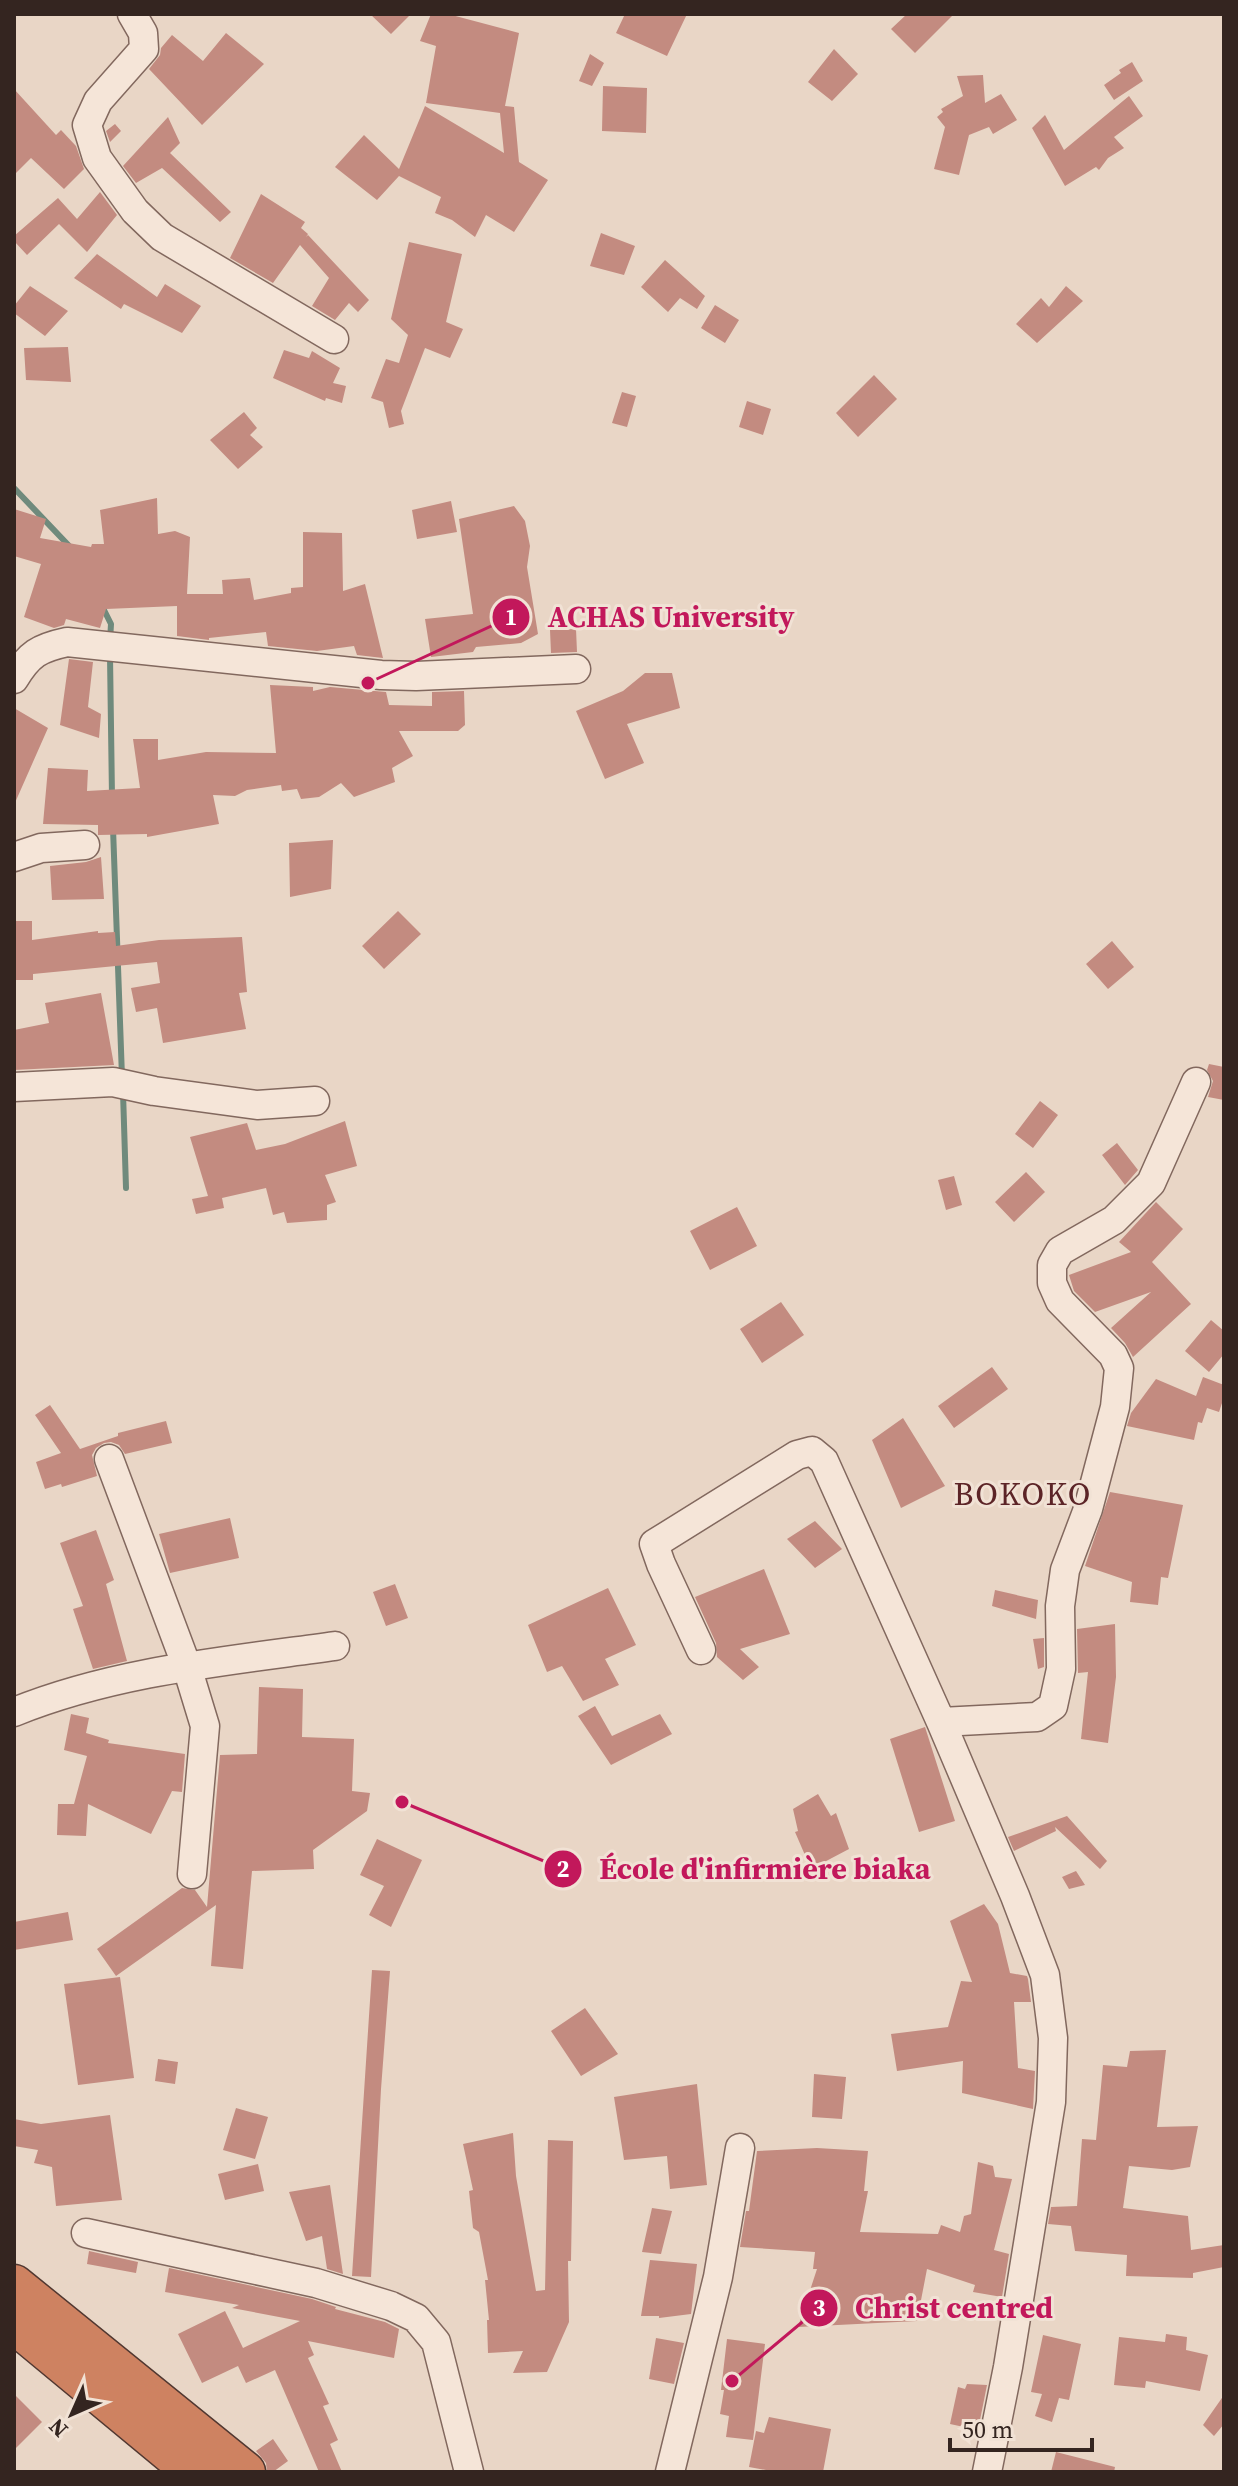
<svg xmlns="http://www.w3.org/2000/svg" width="1238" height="2486" font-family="'Source Serif 4',serif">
	<rect width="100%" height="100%" fill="#e9d6c6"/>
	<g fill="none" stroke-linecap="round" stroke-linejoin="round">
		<path stroke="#6f8a7c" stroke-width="6" d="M14,488L73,550
			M102,606L111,624L110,641
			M110,656L112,797
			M113,828L122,1077
			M123,1092L126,1188"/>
	</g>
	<path fill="#c38b80" d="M370,14H411L391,34Z
		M431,14H448L519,33L505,106L514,107L519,162L548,180L514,232L486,215L475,237L452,220L435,213L441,197L399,176L377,200L335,167L364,135L399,169L425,106L504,153L500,113L426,103L436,46L420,41Z
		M625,14H687L667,56L616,33Z
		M907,14H954L915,53L891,29Z
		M226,33L264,64L202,125L149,69L160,55L161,48L172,35L203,61Z
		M834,49L858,74L832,101L808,82Z
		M590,54L604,63L592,86L579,81Z
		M1132,62L1143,81L1114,100L1104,85L1121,73L1119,70Z
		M983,75L985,103L1001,94L1017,120L993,134L989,127L969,135L959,175L934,169L945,127L937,117L943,112L941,109L963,96L957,76Z
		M603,86L647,88L646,133L602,131Z
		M14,89L56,135L61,130L76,146L84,169L64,189L31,158L14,175Z
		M1129,96L1143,116L1114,137L1124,148L1108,158L1099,170L1096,167L1065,186L1032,128L1045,115L1064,150Z
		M168,117L180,143L170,153L231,212L220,222L162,168L136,183L123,166Z
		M115,124L121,131L110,142L106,131Z
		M100,192L117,215L87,252L59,224L27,255L14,241V236L58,198L77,219Z
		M261,194L305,222L301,228L308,234L306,237L308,235L369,300L358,312L349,303L335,320L312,306L329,278L300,245L273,283L230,258Z
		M601,233L635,246L624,275L590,266Z
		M409,242L462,254L446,322L463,329L450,358L425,348L401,411L404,424L389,428L383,402L371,398L386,359L399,363L408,335L391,319Z
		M97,254L157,297L165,284L201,306L182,333L124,304L121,309L74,278Z
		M665,260L705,296L697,309L680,298L668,312L641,287Z
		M30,286L68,311L45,336L14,313V306Z
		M1066,286L1083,301L1037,343L1016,324L1041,298L1049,307Z
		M715,305L739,320L725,343L701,328Z
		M68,347L71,382L26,380L24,348Z
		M284,350L309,358L312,351L340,368L333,383L346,386L342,403L326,398L325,401L273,378Z
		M874,375L897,399L858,437L836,413Z
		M622,392L636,396L627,427L612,423Z
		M747,401L771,409L763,435L739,427Z
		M244,412L257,428L250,435L263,447L238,469L210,440Z
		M157,498L158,534L175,531L190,537L187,594H223L222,580L250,578L254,600L291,593V588L303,587V532L342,533L343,591L365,584L383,658L357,655L354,646L317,651L268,646L266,632L209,638V640L177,636V606L106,609L100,628L66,619L64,625L54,628L24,617L41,564L14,556V509L46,519L40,538L91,547L92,544H104L100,510Z
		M451,501L457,532L417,539L412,510Z
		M514,506L525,521L530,546L527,567L538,634L521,643L476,647L473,652L431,657L425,619L473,614L459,519Z
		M576,629L577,652L551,653L550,630Z
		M69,659L93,662L88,707L101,714L99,738L60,725Z
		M645,673H672L680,708L627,724L644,763L605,779L576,711L623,691Z
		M270,685L313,687V691L330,687L386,692L389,705L432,706V692L464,691L465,725L458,731H399L413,756L392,768L395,782L354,797L341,783L319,797L301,799L297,789L282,791L281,785L247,790L235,796L213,795L219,824L147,837V834L98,835V825L43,824L48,768L88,770L87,791L140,788L133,739H158V760L206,752L276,753Z
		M14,708L48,728L14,805Z
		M333,840L331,889L290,897L289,843Z
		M101,857L104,899L52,900L50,866L86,862Z
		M398,911L421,934L384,969L362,946Z
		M14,921H32V940L98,931V933L115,932L116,946L159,940L242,937L247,992L239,993L246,1029L163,1043L157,1008L136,1012L131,988L160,983L157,962L33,974V980H14Z
		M1112,941L1134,967L1108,989L1086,964Z
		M101,993L114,1065L14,1070V1030L49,1023L45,1003Z
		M1209,1064L1224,1067V1100L1208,1097L1213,1081L1207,1070Z
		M1040,1101L1058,1115L1033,1148L1015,1134Z
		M345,1121L357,1166L325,1175L336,1202L327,1205V1220L287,1223L284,1212L273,1215L266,1188L222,1198L224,1208L196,1214L192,1199L208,1196L190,1137L247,1123L256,1150L285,1144Z
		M1117,1143L1138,1170L1125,1185L1102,1155Z
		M1026,1172L1045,1192L1014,1222L995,1202Z
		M954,1176L962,1205L946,1210L938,1180Z
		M1156,1202L1183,1229L1152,1262L1191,1304L1133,1357L1125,1343L1111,1328L1151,1292L1095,1312L1074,1291L1069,1275L1131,1252L1119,1242Z
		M737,1207L757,1246L710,1270L690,1231Z
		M781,1302L804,1335L762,1363L740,1329Z
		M1211,1320L1224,1331V1354L1209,1372L1185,1351Z
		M992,1367L1008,1389L954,1428L938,1406Z
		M1203,1377L1224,1385V1397L1219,1412L1207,1408L1202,1423L1198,1422L1194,1440L1127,1426L1131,1413L1156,1379L1196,1396Z
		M50,1405L80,1449L118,1436V1433L166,1421L172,1443L125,1454L119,1445L111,1442L104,1443L96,1448L92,1455L97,1476L62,1487L61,1484L45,1489L36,1462L61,1453L35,1415Z
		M903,1418L945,1486L901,1508L872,1440Z
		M1110,1492L1183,1505L1168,1578L1161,1577L1158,1605L1130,1602L1132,1582L1085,1566Z
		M230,1518L239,1558L170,1573L159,1534Z
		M815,1521L842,1549L815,1568L787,1539Z
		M96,1530L114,1580L106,1584L127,1661L93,1669L73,1609L83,1606L60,1543Z
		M764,1569L790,1634L740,1649L759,1667L743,1680L717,1657L716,1643L695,1597Z
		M395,1584L408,1618L386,1626L373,1592Z
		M608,1588L636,1645L605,1659L619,1685L583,1701L562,1666L547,1672L528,1625Z
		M995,1590L1038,1600L1036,1619L992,1606Z
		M1115,1624L1116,1677L1108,1743L1081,1739L1088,1672L1078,1673L1077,1629Z
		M1044,1638V1667L1038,1669L1033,1639Z
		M259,1687L303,1689L302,1737L354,1739L352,1791L370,1793L367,1811L313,1850L314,1869L252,1871L243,1969L211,1966L216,1905L116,1976L97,1949L182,1888L195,1890L207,1907L220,1755L257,1754Z
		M595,1706L612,1736L660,1714L672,1734L611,1765L578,1716Z
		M71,1714L89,1718L86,1733L109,1740L108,1743L185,1754L182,1792L172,1791L151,1834L88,1804L86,1836L57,1835L58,1804H74L87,1756L64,1750Z
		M925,1727L955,1821L919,1832L890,1739Z
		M818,1794L831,1816L836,1813L849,1849L811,1869L795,1832L798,1831L793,1809Z
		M1067,1816L1107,1861L1100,1869L1055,1827L1056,1831L1014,1851L1008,1837Z
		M377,1839L422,1860L391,1927L369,1915L384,1886L360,1875Z
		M1076,1871L1085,1885L1069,1889L1062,1877Z
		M984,1904L998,1924L1010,1973L1027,1976L1028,1979L1031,2002H1014L1018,2068L1035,2071L1033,2109L962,2093L963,2061L897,2071L891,2034L948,2027L961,1981L972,1982L950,1921Z
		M68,1912L73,1940L14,1950V1922Z
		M372,1970L390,1971L381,2089L371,2277L352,2276Z
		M120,1977L134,2078L78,2085L64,1984Z
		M585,2008L618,2054L581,2076L551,2031Z
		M1166,2050L1157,2127L1198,2126L1190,2167L1172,2170L1129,2166L1123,2208L1188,2216L1191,2250L1224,2245V2267L1193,2273V2278L1126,2276L1127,2255L1075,2251L1071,2226L1048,2224L1051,2207L1077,2206L1082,2139L1096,2140L1103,2065L1127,2067L1130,2051Z
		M158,2059L178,2062L175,2084L155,2081Z
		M814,2074L846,2077L842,2119L812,2117Z
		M697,2084L707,2185L670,2189L667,2156L624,2160L614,2097Z
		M236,2108L268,2117L255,2159L223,2150Z
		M110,2115L122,2200L56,2206L52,2167L34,2163L38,2150L14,2146V2119L41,2124Z
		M513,2133L516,2176L536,2291L545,2290L548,2140L573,2141L571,2261H568L569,2322L547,2372L513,2373L523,2351L488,2353L487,2320H489L485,2280H488L479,2232L473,2228L469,2191L473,2190L463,2144Z
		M817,2148L868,2151L864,2191H868L860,2232L938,2234L941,2225L960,2232L964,2216L971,2214L978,2162L993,2166L995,2177L1012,2179L994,2250L1009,2254L1002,2297L973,2292L975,2285L927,2269L917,2321L798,2327L817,2269H813L815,2252L740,2247L746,2211H749L757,2151Z
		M258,2164L264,2191L225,2200L218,2174Z
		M330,2185L343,2274L327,2269L322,2236L306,2241L289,2192Z
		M652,2208L672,2211L661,2254L642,2252Z
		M89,2251L138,2262L136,2273L87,2264Z
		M650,2260L697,2264L691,2314L659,2318V2316H641Z
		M169,2268L312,2299L336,2307L335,2309L385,2322L399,2329L394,2358L308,2341L314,2355L308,2358L329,2404L323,2406L338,2440L330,2444L342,2472H319L275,2370L246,2383L238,2366L202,2383L178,2334L225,2311L243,2348L300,2321L232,2308L239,2305L165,2292Z
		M1166,2334L1187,2337L1186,2350L1208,2355L1200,2391L1146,2381L1145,2388L1114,2385L1119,2337L1165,2342Z
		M1043,2335L1081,2344L1069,2400L1059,2398L1052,2422L1035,2416L1042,2394L1031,2392Z
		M656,2338L684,2343L674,2384L649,2379Z
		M727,2339L765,2344L753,2440L726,2437L729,2416L720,2414L724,2390H721Z
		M967,2384L987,2385L978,2430L950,2424L958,2387L965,2389Z
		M14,2394L42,2422L14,2450Z
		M1224,2395V2424L1214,2436L1203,2425Z
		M769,2417L831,2429L823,2472H777L749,2467L756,2431L764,2433Z
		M273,2439L288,2461L273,2472H267L266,2463L256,2451Z
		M1056,2452L1115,2467L1114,2472H1051Z"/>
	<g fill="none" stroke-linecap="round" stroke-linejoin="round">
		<g stroke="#82685e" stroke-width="31">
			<path id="minor" d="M132,14L143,33L144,49L98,101L87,125L97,158L135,211L162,237L334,339
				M14,679C29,654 39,648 67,642L381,675L416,676L576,669
				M14,857L41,848L85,845
				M14,1087L113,1082L154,1091L257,1105L315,1101
				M109,1459L187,1667L205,1726L192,1874
				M701,1650L661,1564L654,1544L797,1455L812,1451L824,1461L941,1722L1015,1896L1045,1975L1053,2038L1051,2102L1008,2367L987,2472
				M14,1712C115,1671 227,1661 335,1646
				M941,1722L1037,1717L1053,1706L1061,1669L1060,1606L1065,1570L1088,1509L1115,1407L1119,1368L1113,1355L1060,1301L1052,1283V1265L1060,1251L1114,1220L1151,1183L1196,1082
				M86,2233L316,2283L391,2306L416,2318L436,2342L469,2472
				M670,2472L718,2277L740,2148"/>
		</g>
		<g stroke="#513831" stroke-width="43">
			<path id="highway" d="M14,2285L245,2472
				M14,2323L194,2472"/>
		</g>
		<use href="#minor" stroke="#f5e5d8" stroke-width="28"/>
		<use href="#highway" stroke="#ce8261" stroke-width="40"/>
	</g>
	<g text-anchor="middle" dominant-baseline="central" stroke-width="6" stroke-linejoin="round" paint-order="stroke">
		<g font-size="32" letter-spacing="2" fill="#5c2427" stroke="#f1e2d5">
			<text x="1023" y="1494">BOKOKO</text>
		</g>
	</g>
	<path fill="none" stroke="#c2185b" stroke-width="3" d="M368 683L511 617M402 1802L563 1869M732 2381L819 2308"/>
	<g fill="#c2185b" stroke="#f1e2d5" stroke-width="3">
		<circle cx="368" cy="683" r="8"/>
		<circle cx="402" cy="1802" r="8"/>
		<circle cx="732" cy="2381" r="8"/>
		<circle cx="511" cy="617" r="20"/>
		<circle cx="563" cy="1869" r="20"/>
		<circle cx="819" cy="2308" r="20"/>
	</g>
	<g font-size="24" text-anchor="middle" font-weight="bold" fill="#fff">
		<text x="511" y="625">1</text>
		<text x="563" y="1877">2</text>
		<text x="819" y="2316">3</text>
	</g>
	<g font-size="30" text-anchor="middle" font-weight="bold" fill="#c2185b" stroke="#f1e2d5" stroke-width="6" stroke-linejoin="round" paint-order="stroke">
		<text x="671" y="627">ACHAS University</text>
		<text x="765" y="1879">École d'infirmière biaka</text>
		<text x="954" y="2318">Christ centred</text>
	</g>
	<rect width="1238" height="2486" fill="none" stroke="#342520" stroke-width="32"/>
	<g transform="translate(72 2414) rotate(225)" stroke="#f1e2d5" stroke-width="6" paint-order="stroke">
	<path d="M0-6L14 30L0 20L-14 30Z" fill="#342520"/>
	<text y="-12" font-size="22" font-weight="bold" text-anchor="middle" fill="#342520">N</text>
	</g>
	<path d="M950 2438v12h142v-12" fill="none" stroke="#342520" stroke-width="4"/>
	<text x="962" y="2438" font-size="24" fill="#342520" stroke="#f1e2d5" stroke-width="6" paint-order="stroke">50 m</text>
</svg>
